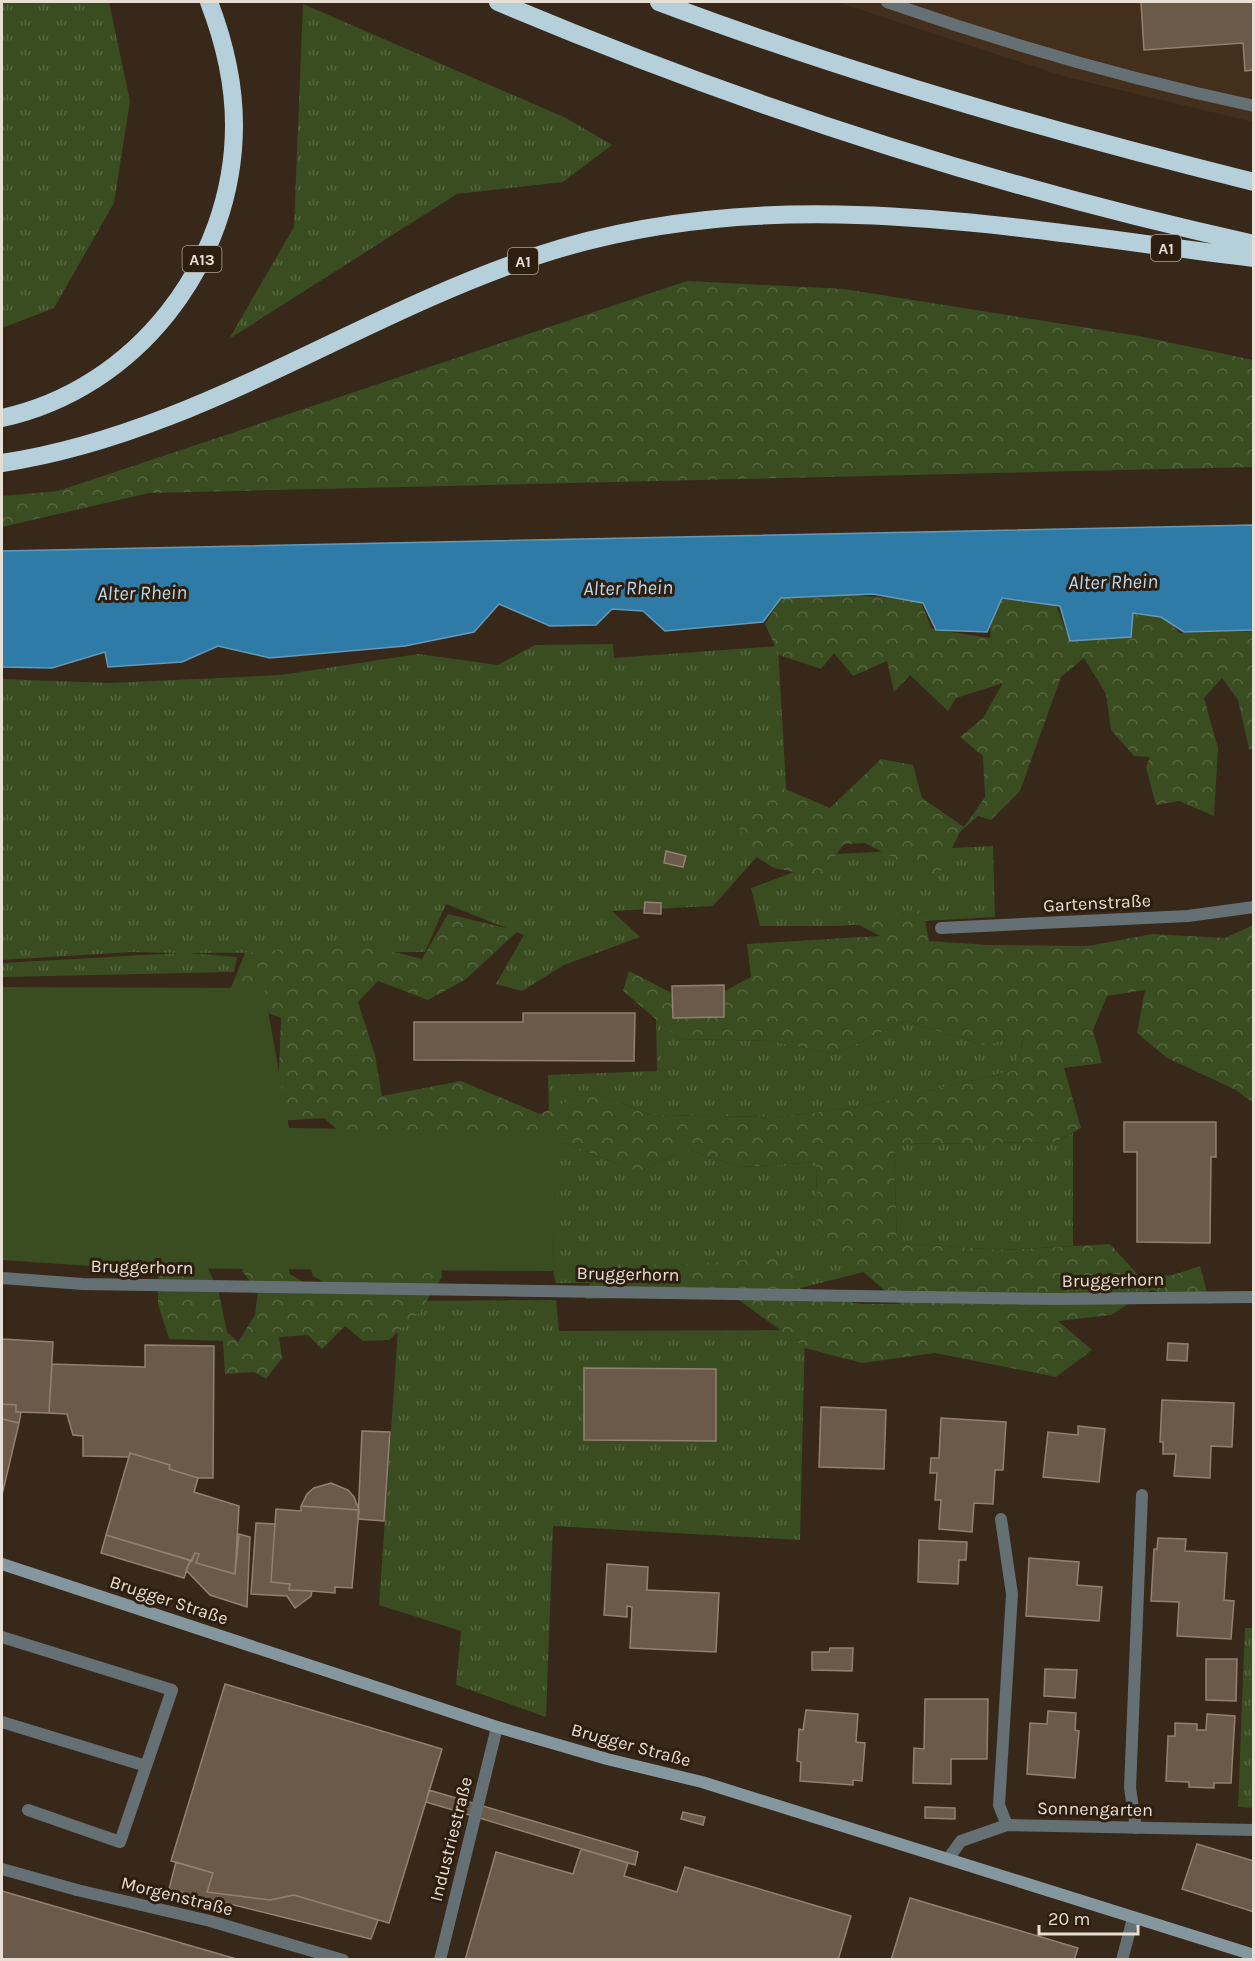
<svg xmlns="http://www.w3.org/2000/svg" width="1255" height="1961" font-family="Karla,sans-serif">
	<defs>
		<pattern id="grass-tufts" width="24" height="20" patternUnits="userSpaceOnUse" patternTransform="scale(1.5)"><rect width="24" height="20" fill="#394d20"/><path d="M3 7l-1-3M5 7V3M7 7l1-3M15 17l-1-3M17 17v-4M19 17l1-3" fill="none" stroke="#566640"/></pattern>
		<pattern id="forest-crowns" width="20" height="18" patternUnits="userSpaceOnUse" patternTransform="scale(1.5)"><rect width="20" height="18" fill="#394d20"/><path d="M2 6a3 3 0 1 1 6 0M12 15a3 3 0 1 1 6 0" fill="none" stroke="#566640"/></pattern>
	</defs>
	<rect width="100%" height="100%" fill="#372819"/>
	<path fill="#442f1c" d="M837,2H1253V122L1066,77Z"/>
	<path fill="url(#grass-tufts)" d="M2,2H109L130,101L114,203L54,308L2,328Z
		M303,4L566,118L612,145L563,182L457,194L229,339L294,227Z
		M613,644L614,658L778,646L788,822L713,906L612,911L640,937L564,965L522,991L496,984L524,935L446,904L425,952L188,953L237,957L234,972L2,977V963L180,953L131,952L2,960V679L110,683L281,675L418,654L498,665L535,645Z
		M993,846L995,917L835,926H760L751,888L794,872L797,856Z
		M656,1019L679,1039L771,1041L835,1054L905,1021L983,1045L1024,1036L1016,1070L860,1107L777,1117L651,1115L591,1091L549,1110L548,1075L657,1071Z
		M1073,1133V1246L1003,1250L897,1243L894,1144L1056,1142Z
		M565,1143L638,1172L686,1149L740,1167L816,1162L818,1232L864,1272L800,1288L781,1259L595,1270L590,1283H556L553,1271L555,1147Z
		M556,1300L559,1331L805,1330L800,1540L553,1526L546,1717L456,1685L461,1631L379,1605L400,1301Z
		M1245,1628H1253V1808L1238,1807Z"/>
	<path fill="url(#forest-crowns)" d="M687,281L844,289L1139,336L1253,360V467L149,493L2,527V496L58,491Z
		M784,594L854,595L920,600L932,629L990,638L992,597L1054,600L1070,641L1131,637L1130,610L1154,607L1180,633L1253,631V750L1249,749L1238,700L1222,678L1204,698L1218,748L1214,816L1179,801L1156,805L1146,767L1150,757L1134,756L1111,730L1106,694L1084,658L1061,677L1020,791L991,820L978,816L960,832L938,876L903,863L865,843L844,844L820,877L774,868L748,852L738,824L783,788L830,808L881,759L913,765L922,798L964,827L985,797L983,756L960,737L983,718L1003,683L956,698L948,711L910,675L894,692L887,661L853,676L834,653L821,669L779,655L765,624Z
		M923,910L929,941L988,945L1088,946L1152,934L1225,938L1253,925V1103L1236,1090L1167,1058L1137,1033L1145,990L1107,996L1093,1030L1102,1063L1064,1068L1081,1128L1056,1142L894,1144L897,1243L1003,1250L1110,1244L1140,1277L1173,1275L1200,1266L1210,1304L1151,1290L1111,1315L1058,1321L1092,1350L1056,1377L935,1353L862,1363L805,1348L732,1295L585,1299L594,1270L781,1258L804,1294L861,1304H900L818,1232L816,1162L740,1167L686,1149L638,1172L565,1143L555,1147L359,1149L324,1118L277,1121L281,1018L227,998L245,953L359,943L422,959L448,914L518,931L466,979L428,1000L378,981L358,1002L375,1055L382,1096L461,1081L540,1114L591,1091L651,1115L777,1117L860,1107L1016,1070L1024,1037L983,1045L905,1021L835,1054L771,1041L679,1039L623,991L629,971L697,1006L751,977L747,944L880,936L848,919Z
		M252,1244L284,1245L290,1274L306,1284L334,1288L313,1276L310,1265L441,1244L442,1277L418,1314L389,1340L363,1341L345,1326L322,1349L308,1335L279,1337L282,1358L266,1379L254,1372L225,1374L223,1341L169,1339L158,1304V1267L199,1251L218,1289L227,1332L238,1342L255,1315L258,1291L242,1271Z"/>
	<path fill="#394d20" d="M2,987L264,988L289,1128L556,1131L553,1271L119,1268L2,1260Z"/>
	<path fill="#2f7ba8" stroke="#6699b5" stroke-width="1.5" d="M1253,525V630L1184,632L1161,617L1133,613L1131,637L1070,641L1060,606L1002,598L987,632L936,630L923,603L873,594L781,598L763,622L665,631L643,611L612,609L596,625L550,626L499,604L474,632L405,646L270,658L218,646L182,662L108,667L105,652L52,668L2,667V551Z"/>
	<path fill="#6b5a4a" stroke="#938070" stroke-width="1.5" d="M1141,2H1254V70L1245,71L1243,43L1144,50Z
		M666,851L686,856L683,867L664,863Z
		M645,902L661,903V914L644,913Z
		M724,985V1017L673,1018L672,986Z
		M523,1013H635L634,1061L414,1060V1022H523Z
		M1124,1122H1216V1157H1211L1210,1243L1137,1242V1152H1124Z
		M2,1339L53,1342L49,1413L16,1412V1405L2,1404Z
		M1168,1343L1188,1344L1187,1361L1167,1360Z
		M145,1345L214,1346L213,1478H198L169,1469L170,1465L130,1453L129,1457L83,1456V1436L73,1435L67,1414L49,1413L52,1364L145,1367Z
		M584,1368L716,1369V1441L584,1440Z
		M1162,1400L1234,1403L1232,1447L1211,1446L1210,1478L1174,1476L1176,1454H1163V1442H1160Z
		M2,1404L16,1405V1412H21L19,1423L2,1419Z
		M821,1407L886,1410L884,1469L819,1467Z
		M941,1418L1006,1422L1003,1470H995L993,1504L974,1503L972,1532L939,1529L941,1500H935L937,1473H930L931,1458H939Z
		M2,1419L19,1423L2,1495Z
		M1078,1426L1105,1429L1099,1482L1043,1477L1048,1432L1078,1435Z
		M362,1431L390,1432L384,1521L358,1519Z
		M130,1453L170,1465L169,1469L198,1478L194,1492L239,1506L235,1574L196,1563L199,1554L195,1553L192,1561L106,1535Z
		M331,1483L348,1490L354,1497L359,1510L301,1506L307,1494L314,1488Z
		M301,1506L359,1510L352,1588L335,1587V1593L312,1591L289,1590L290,1584L271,1582L276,1509L301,1511Z
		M256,1523L275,1524L271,1582L290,1584L289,1590L312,1591L311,1596L295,1608L287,1596L251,1594Z
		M239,1534L250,1537L247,1607L210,1595L186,1570L195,1553L199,1554L196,1563L235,1574Z
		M106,1535L190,1560L184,1578L101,1553Z
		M1158,1538L1186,1539L1185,1551L1227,1553L1224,1600L1234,1601L1231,1639L1177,1636L1179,1602L1151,1601L1154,1549H1157Z
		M919,1540L967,1542L966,1560H959L958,1584L918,1582Z
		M1029,1558L1079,1562L1077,1585L1102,1587L1099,1621L1026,1616Z
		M607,1564L648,1567L647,1590L719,1593L716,1652L630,1648L632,1607L627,1606V1617L604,1615Z
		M830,1648H853L852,1671L812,1670V1652H829Z
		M1206,1659H1237L1236,1701L1206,1700Z
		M1045,1669L1077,1670L1075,1698L1044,1696Z
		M225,1684L442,1749L389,1923L294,1895L270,1900L207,1892L213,1873L171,1861Z
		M925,1699H988L987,1759H951V1784L913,1783L914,1748L924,1749Z
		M806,1710L858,1714L856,1742L865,1743L862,1781L853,1780V1785L800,1781L801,1762L797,1761L799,1729L803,1730Z
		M1048,1711L1076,1713L1075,1730L1079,1731L1075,1778L1027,1774L1030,1723L1047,1724Z
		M1207,1714L1235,1716L1231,1783H1214V1788L1189,1787V1782L1166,1781L1168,1736H1175V1723L1197,1724V1730H1206Z
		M429,1790L638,1852L635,1865L426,1802Z
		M925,1807L955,1808V1819L925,1818Z
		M683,1812L705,1817L703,1825L681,1819Z
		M1197,1844L1254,1861V1912L1182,1889Z
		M581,1849L628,1863L624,1876L677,1892L685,1867L851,1916L838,1960H465L496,1852L573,1874Z
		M176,1862L213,1873L207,1892L270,1900L294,1895L378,1920L371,1939L169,1889Z
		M2,1891L240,1960H2Z
		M910,1898L1078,1948L1074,1960H891Z"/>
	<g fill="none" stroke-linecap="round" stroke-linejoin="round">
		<path stroke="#657075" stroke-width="12" d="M887,2C1007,44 1129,79 1254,106
			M1001,1519L1012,1594L999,1805L1007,1825
			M2,1637L172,1690L120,1842L28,1810
			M2,1722L146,1766
			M1136,1828L1130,1788L1142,1495
			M2,1869L77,1890
			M1122,1960L1133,1918"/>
		<path stroke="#657075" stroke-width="12" d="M941,928L1188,916L1254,907
			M2,1278L83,1284L1056,1299L1254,1297
			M948,1859L961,1841L1007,1825L1254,1830
			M77,1890L210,1921L343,1960
			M440,1960L497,1727"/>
		<path stroke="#85979e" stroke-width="12" d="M2,1564L497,1727L607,1759L702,1782L1254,1955"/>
		<path stroke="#b5d0db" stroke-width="18" d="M498,2C742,105 995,187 1254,244
			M659,2C853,75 1052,132 1254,182
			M2,418C136,389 234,263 234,125C234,82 224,41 209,2
			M2,463C194,434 353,317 536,256C773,177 1012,229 1254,258"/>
	</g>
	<g text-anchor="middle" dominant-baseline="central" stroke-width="6" stroke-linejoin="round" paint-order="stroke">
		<g fill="#2d1e10" stroke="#b0a499" stroke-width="1.5">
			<rect x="1151" y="235" width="30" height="26" rx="4.5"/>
			<rect x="182.5" y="246" width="39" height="26" rx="4.5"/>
			<rect x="508" y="248" width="30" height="26" rx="4.5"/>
		</g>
		<g font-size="16" font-weight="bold" fill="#e8ded4">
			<text x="1166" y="248">A1</text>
			<text x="202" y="259">A13</text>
			<text x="523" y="261">A1</text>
		</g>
		<g font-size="18" fill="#e8ded4" stroke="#2d1e10">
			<text transform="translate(1097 903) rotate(-3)">Gartenstraße</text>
			<text transform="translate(142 1267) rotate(1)">Bruggerhorn</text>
			<text transform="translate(628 1274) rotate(1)">Bruggerhorn</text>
			<text transform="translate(1113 1280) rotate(-1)">Bruggerhorn</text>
			<text transform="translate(169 1600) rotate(18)">Brugger Straße</text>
			<text transform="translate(631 1745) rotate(15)">Brugger Straße</text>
			<text transform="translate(1095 1809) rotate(1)">Sonnengarten</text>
			<text transform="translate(451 1839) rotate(-76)">Industriestraße</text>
			<text transform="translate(177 1896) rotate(14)">Morgenstraße</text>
		</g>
		<g font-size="20" font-style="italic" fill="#b7dbf5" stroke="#2d1e10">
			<text transform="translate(1113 582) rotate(-1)">Alter Rhein</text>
			<text transform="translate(628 588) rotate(-1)">Alter Rhein</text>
			<text transform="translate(142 593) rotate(-1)">Alter Rhein</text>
		</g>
	</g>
	<rect width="1255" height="1961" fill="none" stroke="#e8ded4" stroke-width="6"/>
	<path d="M1039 1925v9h99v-9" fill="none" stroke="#e8ded4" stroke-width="3"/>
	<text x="1048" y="1925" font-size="18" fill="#e8ded4" stroke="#2d1e10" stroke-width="4.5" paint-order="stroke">20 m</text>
</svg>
